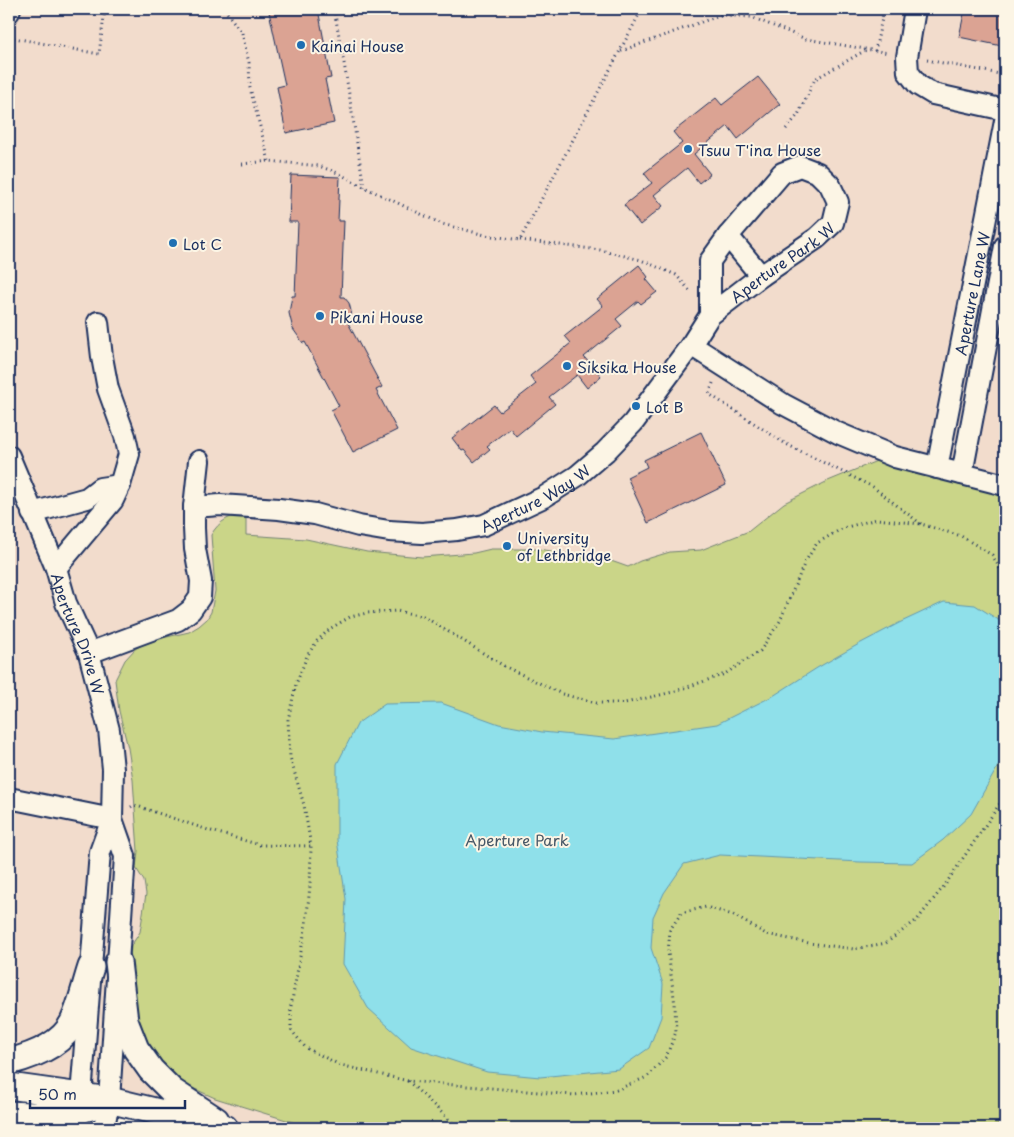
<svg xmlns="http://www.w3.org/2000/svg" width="1014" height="1137" font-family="'Playpen Sans',sans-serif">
	<rect width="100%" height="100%" fill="#fcf5e5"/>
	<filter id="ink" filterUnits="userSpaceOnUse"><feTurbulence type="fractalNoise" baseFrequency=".02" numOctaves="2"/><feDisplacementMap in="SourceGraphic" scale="10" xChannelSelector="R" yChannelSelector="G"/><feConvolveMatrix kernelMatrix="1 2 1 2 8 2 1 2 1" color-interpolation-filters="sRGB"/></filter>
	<g filter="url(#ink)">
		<path fill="#f2dccc" d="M9,9H1005V1128H222L9,1084Z"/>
		<path fill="#cad588" stroke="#728273" d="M879,460L1005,493V1128H312L215,1098L188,1086L163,1068L146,1047L139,1030L128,980L131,946L140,932L146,894L144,881L136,868L138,851L133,780L128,748L119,711L115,680L125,660L135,649L149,641L189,632L199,626L207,619L211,612L215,591L211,535C219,521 231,514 246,515V535L306,539L367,552L422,557L474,553L491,549H539L611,561L628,567L640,561L670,552L701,550L749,531L784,503L828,481Z"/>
		<path fill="#8fe0ea" stroke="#6199b2" d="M944,602L975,605L1005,624V754L971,814L943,840L912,863L860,862L720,855L684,864L664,893L653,917L651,948L663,984L661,1017L649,1048L619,1069L540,1077L487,1072L411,1047L368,1008L343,964L346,899L337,840V764L358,723L385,704L441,703L499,724L542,732L614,739L717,724L773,696L817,668L859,644L899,623Z"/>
		<path fill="#dba393" stroke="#1b2f5e" d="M271,9H318L331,78L325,79L334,123L286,133L277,87L285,85L269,12L272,11Z
			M829,9H859L858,15Z
			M965,9H1005V33L1002,46L959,37Z
			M758,77L780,104L738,139L728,126L694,154L710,174L699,183L687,168L654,195L663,206L640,225L624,205L652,183L644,173L682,143L673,132L716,98L722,105Z
			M291,175L340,177L338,221H344L341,297H344L349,303L351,311L349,319L347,321L382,387L376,390L397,430L353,452L331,410L339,406L305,342L303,343L293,329L289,313L292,296H295L298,222H289Z
			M639,265L648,277L646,279L657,292L641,304L638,301L616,319L622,326L584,357L601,376L587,388L577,375L549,397L555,404L516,436L510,428L487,446L490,449L474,462L464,450L462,451L452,438L494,405L500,412L536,384L530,376L571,343L565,336L603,306L597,299Z
			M701,432L726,485L648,523L627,477L647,467L644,460Z"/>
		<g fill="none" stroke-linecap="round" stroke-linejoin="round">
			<g stroke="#1b2f5e" stroke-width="24">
				<g id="minor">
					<path d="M915,9L907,57L908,72L918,85L933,94L1005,110"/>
					<path d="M9,12L10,9"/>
					<path d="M728,236L761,276"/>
					<path d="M691,345L783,404L838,433L895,457L1005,485"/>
					<path id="s1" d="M9,456L56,568L66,603L89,653L109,730L113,769L112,819L100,852L81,1096L76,1128"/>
					<path id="s2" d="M937,468L1005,121"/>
					<path d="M962,474L1005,246"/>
					<path id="s3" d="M194,507L220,505L279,509L315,514L359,526L389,531L422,533L457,530L484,525L544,497L577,476L605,452L633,423L691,345L710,315L761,276L817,238L833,223L838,202L830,185L818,173L800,166L782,173L728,236L710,261V315"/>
					<path d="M32,513L87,498L100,488L120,485"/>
					<path d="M56,568L113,500L120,485L129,454L125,436L108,389L102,357L98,322"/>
					<path d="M89,653L178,620L191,610L200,597L201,581L195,549L194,528V507L199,461"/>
					<path d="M9,798L112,819"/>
					<path d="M104,1128L109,1100L125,856L112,819"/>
				</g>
			</g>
			<g stroke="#1b2f5e" stroke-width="29">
				<path id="major" d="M118,962L125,1021L136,1049L151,1070L172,1091L216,1120
					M9,1062C32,1056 62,1045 73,1022C81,1005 85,985 91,967
					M9,1086L109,1100L225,1128
					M9,1114C47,1116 70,1117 106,1101"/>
			</g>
			<path stroke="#1b2f5e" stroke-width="3" stroke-dasharray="1 4" stroke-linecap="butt" d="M224,9L242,33L249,63L250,88L269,161
				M334,9L344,63L364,187
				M9,37L99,54L105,9
				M621,51L721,15L751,17L806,39L889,53
				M875,51L884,9
				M927,60L1005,75
				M786,129L798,115L815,79L866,50
				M242,164L269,161L319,166L338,173L364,187L442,224L485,235L520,240L642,9
				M520,240L600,250L641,260L676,275L690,291
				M713,383L709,394L786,444L873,487L921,524
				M1005,577L992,555L961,536L921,524L877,519L843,528L817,543L805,562L780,621L760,651L725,674L673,692L625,703H596L562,694L504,666L423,616L397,611L367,613L350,617L331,628L317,641L307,656L296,684L288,720L290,757L304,805L311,846L310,886L306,924L291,1006V1030L306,1048L340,1065L408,1081L574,1095L616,1090L647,1077L666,1057L676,1032L675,1005L668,952L670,930L681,913L706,907L733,915L766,934L809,943L854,949L886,943L917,920L945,885L1005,796
				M131,807L134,805L211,831L260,845L311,846
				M408,1081L458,1128"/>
			<use href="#minor" stroke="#fcf5e5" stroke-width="20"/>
			<use href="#major" stroke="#fcf5e5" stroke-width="25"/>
		</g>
	</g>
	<g fill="#1f6fb2" stroke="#fcf5e5" stroke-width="2">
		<circle cx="301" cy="45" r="5"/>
		<circle cx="688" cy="149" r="5"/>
		<circle cx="173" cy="243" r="5"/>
		<circle cx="320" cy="316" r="5"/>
		<circle cx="567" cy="366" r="5"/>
		<circle cx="636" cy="406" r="5"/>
		<circle cx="507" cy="546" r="5"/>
	</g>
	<g text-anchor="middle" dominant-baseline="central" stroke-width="4" stroke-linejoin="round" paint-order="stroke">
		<g font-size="15" fill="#1b2f5e" stroke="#fcf5e5" text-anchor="start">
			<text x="311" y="45">Kainai House</text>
			<text x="698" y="149">Tsuu T'ina House</text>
			<text x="183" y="243">Lot C</text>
			<text x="330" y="316">Pikani House</text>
			<text x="577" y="366">Siksika House</text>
			<text x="646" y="406">Lot B</text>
			<text x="517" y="537">University<tspan x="517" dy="17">of Lethbridge</tspan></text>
		</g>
		<g font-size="15" fill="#1b2f5e" stroke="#fcf5e5">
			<text stroke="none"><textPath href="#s3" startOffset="698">Aperture Park W</textPath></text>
			<text stroke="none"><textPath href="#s2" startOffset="178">Aperture Lane W</textPath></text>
			<text stroke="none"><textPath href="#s3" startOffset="351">Aperture Way W</textPath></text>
			<text stroke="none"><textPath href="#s1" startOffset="191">Aperture Drive W</textPath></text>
		</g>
		<g font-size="15" fill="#475868" stroke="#fcf5e5">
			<text x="517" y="839">Aperture Park</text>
		</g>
	</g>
	<rect width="1014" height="1137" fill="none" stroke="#fcf5e5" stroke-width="30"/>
	<rect x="15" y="15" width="984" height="1107" fill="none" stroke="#1b2f5e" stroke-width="2" filter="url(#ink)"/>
	<path d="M30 1100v8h155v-8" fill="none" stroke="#1b2f5e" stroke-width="2.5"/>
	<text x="38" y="1100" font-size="15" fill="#1b2f5e" stroke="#fcf5e5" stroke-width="4" paint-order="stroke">50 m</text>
</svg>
